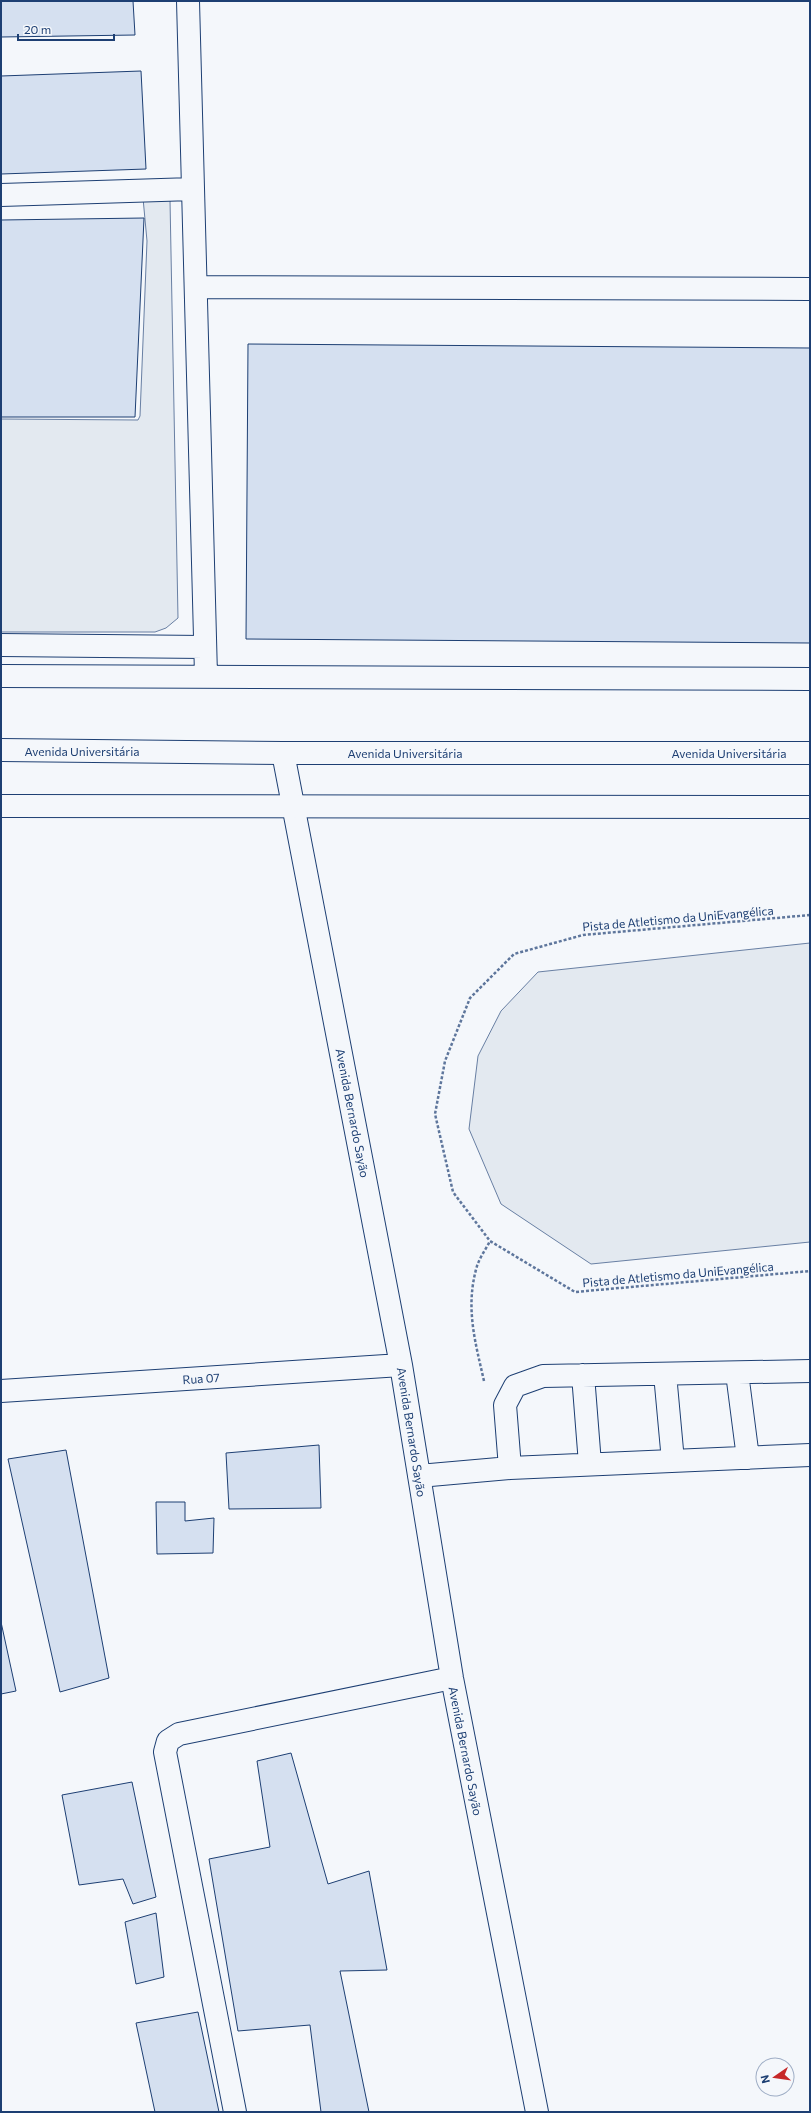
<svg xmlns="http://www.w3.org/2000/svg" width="811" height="2113" font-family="Commissioner,sans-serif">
	<rect width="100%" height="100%" fill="#f4f7fb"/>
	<path fill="#e3e9f0" stroke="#687fa3" d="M143,198L170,200L178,618L166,628L155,632H1V419L138,420L140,416L147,241Z
		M810,943V1242L591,1264L501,1204L469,1129L478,1056L501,1011L538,972Z"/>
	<path fill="#d5e0f0" stroke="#1d3f73" d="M1,1H133L135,35L1,37Z
		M141,71L146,169L1,174V76Z
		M144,218L135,417H1V220Z
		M248,344L810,348V643L246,639Z
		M319,1445L321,1508L229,1509L226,1453Z
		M66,1450L109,1678L60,1692L8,1459Z
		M156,1502H185V1521L214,1518L213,1553L157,1554Z
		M1,1622L16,1691L1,1694Z
		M291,1753L328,1884L369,1871L387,1970L340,1971L369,2112H321L310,2025L238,2031L209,1859L270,1847L257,1761Z
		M132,1782L156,1897L133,1904L123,1879L79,1885L62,1795Z
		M156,1913L164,1977L136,1984L125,1922Z
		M198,2012L219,2112H155L136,2023Z"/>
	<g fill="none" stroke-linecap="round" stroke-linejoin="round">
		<g stroke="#1d3f73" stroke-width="24">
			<path id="minor" d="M188,1L206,675
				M1,195L193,189
				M196,287L810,289
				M1,645L204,647
				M1,676L810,679
				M283,753L401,1365L452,1678L537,2112
				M737,1373L748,1458
				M665,1374L673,1461
				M583,1375L590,1464
				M1,1391L401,1365
				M510,1468L505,1405L515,1386L543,1376L810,1371
				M419,1476L510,1468L810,1455
				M235,2112L165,1752L168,1741L179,1734L452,1678"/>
		</g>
		<g stroke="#1d3f73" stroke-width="24">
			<path id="major" d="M1,750L283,753H810
				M1,806L810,807"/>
		</g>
		<path stroke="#5e769c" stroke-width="2.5" stroke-dasharray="3 2" stroke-linecap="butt" d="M810,915L583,935L514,954L470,998L445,1061L435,1114L453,1192L490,1241L575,1292L810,1271
			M484,1381C475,1341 465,1307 477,1266C480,1257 486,1249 490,1241"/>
		<use href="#minor" stroke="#f4f7fb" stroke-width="22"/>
		<use href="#major" stroke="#f4f7fb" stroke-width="22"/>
	</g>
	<g text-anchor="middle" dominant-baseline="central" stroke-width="3" stroke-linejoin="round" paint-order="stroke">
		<g font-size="12" fill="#1d3f73" stroke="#f4f7fb">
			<text x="82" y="751">Avenida Universitária</text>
			<text x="405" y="753">Avenida Universitária</text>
			<text x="729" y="753">Avenida Universitária</text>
			<text transform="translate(678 918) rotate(-5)">Pista de Atletismo da UniEvangélica</text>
			<text transform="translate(353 1113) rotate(79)">Avenida Bernardo Sayão</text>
			<text transform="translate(678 1274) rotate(-5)">Pista de Atletismo da UniEvangélica</text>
			<text transform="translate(201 1378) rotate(-4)">Rua 07</text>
			<text transform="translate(412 1432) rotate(81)">Avenida Bernardo Sayão</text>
			<text transform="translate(466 1751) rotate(79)">Avenida Bernardo Sayão</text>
		</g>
	</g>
	<rect width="811" height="2113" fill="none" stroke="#1d3f73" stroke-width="4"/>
	<g transform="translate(775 2077) rotate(257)"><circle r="19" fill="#f4f7fb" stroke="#9eadc5"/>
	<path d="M0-3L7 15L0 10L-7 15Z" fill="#c62828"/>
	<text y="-6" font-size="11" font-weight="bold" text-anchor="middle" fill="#1d3f73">N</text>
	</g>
	<path d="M18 34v6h96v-6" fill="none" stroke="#1d3f73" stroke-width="2"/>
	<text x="24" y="34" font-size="12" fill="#1d3f73" stroke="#f4f7fb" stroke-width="3" paint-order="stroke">20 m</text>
</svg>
